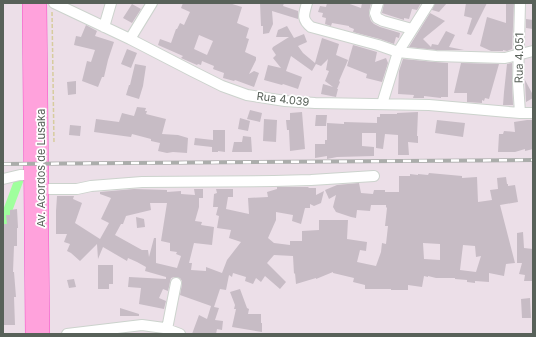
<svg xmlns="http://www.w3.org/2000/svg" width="536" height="337" font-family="Inter,sans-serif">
	<rect width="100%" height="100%" fill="#ecdfe8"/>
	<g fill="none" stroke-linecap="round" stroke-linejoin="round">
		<path stroke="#9fff9d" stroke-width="9" d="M3,223L19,180L16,177"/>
	</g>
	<path fill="#c7bcc5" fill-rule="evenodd" d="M183,3H229L242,7L237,23L249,28L246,38L249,39L245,52L256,57V60L249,74L254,71L259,73L254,87L235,80L234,81L223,78L224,73L213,69L214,66L202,61L201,65L198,64L197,65L181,58L183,56L158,45L160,39L171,43L176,29H177L180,23L184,25L190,12L181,8ZM199,35L213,41L207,55L194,49Z
		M260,3H284L283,6L298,11V19L272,11L273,24L269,33L263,34V26H261Z
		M327,3H347L361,8L362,3H371L369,12V15L371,21L374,24L380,27L400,33L399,38L396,37L394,44L380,39L353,32L354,29L349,27V26L332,23L331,26L325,24L326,18L322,17L323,13L318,12L320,6L326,7Z
		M384,3H421L417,10L412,9L409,19L404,18V20L382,13Z
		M435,3H447L439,12L432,10Z
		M466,3H487L471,35L467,34L472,18L464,16Z
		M506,3H514L512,49L507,51L503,50V51H491L480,46L487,17L506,23Z
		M132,4L141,9L132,23L123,18Z
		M430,13L445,21L423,39L431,47L432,44L438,45L446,31L455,35L449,47L464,50H436L409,47Z
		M526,19L533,20V29L526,28Z
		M86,25L97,31L95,36L114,42L108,60L104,77H102L98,87L82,81L87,61L91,62L95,50L74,45L76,36L81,37Z
		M287,26L294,38L304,34L307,42L298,46L303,53L315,63L322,38L339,44L336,55L348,60L339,81L340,82L337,89H338L336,97L321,94L323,84L333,87L325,81L329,71L326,70L328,59L321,66L316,64L312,71L291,56L286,71L302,77L298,89L283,84L282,85L264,80L268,65L281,68L273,58L276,55L272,49L273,47L289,37H276L278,30Z
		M353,45L377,52L375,62L386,58L388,63L382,82L366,78L367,74L347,66Z
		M127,49L137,53L131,68L121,64Z
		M403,59L435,62L448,63V97H441V98L424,96V98H413L414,95L398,94L399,71Z
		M461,63L499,64L489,99L485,98L484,101L482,100V103L467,102V93H454Z
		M512,63V83L513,105H503L504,92L507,64Z
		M135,64L146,66L143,86L139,99L126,95L129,85H130Z
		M525,80L533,95V98L526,102Z
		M76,81V94L68,95L67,82Z
		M137,107L146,108L145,111H147L146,114L166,119L162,134L178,135L188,138L187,153L173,152L167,153L158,151L160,143L151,141V139L132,134L131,137L94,132L96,119L119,122L122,113L134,116Z
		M250,110L262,113L260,122L247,119Z
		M302,112L305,149L290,151L289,130H287L286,120H290V113Z
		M418,112L417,136H418V143L408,142L409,155H398V135L385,134L383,149L376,148V133H362V146L374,147V156L337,157L327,159V156L315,158V144H325V140H327V123L344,124V122L377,123V117H380V114H397V113Z
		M316,115H327L326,126H315Z
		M240,118L250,121L248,131L238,129Z
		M264,119L277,120L276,142L263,141Z
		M437,120L465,123L463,137L435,133Z
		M527,120H533V149L525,151V149L515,152H498L499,134H503L504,131L515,132L514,122Z
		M70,125L81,126L80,136L69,135Z
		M213,130H225V152L218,151V152H212V147L194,145L195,138L213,140Z
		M243,136L251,137L252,152H232L234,142H242Z
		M429,173L462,176V178L477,177L478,202L492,200L490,190L498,189L497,178L506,177L507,184H508V186L515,185L518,202L500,205L515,263L506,264L504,276L489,273V282L475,281V283L467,282V280L455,279V278H436L428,276V277L424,276L422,287L408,285V290H391V289H365V285L353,282L354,278L333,273V272L316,279V278L296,284L295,273L294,274L293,256L274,255L267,263L286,282L280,289L265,276L261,282L256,278L253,284L245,281L246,277L233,273L232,277L229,275L226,290L220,289L214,307L219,308L215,320L223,321L222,330L217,329L216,334H192L199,315L207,319L211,306L180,295L182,284V281L180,278L174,277L171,278L170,282L168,291L163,289L159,298L166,301L164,309L139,304L141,288L128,287L129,277L166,279V277L145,271L146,267L137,262L128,258L127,261L103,247L98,259L97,244L80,261L71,253L67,251L70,244L64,242L67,234H56V211L57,196H74L73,199L82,203L75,223L100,239L109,223L101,219L111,198L100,194V192L134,189L167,190V192L181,191V194L195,195L194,189H203V198H199V207L195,221L202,222L201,225L214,227L212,245L194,243L189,263H192L191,270L206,271V267L222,273L227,260L241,242L229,238L231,230L217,228L219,216L216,215L218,207H213L214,194L217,193L216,189H233V197H228L226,209L249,214L248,198L268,197L267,192L277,189V187H308L309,188H316V195L324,191L321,203L314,206L310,204V208H305L301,224L292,221L293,215L276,212V220L268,238L274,243L290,245V241H302V231L319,230V220H348L347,239L367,242L366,251L360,250L357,262L376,266L381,252L382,243L386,244L388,226H385L387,208L386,207V205H371L370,211L357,210L356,218L351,217L336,212L333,207L336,195L329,199L325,190L337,185L359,183L361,193L373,194L374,190H385V192H399V176H410V174L418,175V174L428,175ZM150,203H167L161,241L170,243V251L177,252L176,254L181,256L177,268L156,263V238H154L149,257L148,250H142L115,235L121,224H123L126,216L151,210ZM423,243L440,244V260L424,259ZM463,245L475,246L476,257L481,256L476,272L460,270Z
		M17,209L18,228H17V246H14L13,272H14L16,297H14L15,325H3V236L4,224H7L6,215H10V210Z
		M136,217L144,219L145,227L137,228Z
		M523,232L524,248L533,249V281H524L525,275L519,274L522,263H517V233Z
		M98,265H113V284H109V289H98Z
		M74,279L76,287L69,288L67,280Z
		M240,289L247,308L249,309L248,314H261V323H262V332L232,327L236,309H234L235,305L230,292Z
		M530,298L531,318H522L521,299Z
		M120,308L139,314V316H120Z"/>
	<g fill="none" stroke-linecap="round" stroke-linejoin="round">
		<g stroke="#ccd3cd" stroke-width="12">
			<path id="minor" d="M54,3L130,39L192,71L222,86L247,95L285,101L315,103L429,105L520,113H533
				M307,3C304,14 301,19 311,27L378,45L398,52L436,56L505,58L533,51
				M378,3L375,13L377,18L383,21L412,29
				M104,27L111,3
				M130,39L152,3
				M382,104L398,52L429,3
				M520,113L518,83L520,3
				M3,179L20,175H31
				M42,189H77L91,186L142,182L274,181L311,180L374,176
				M167,329L176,283
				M67,334L142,325L164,328L180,334"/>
		</g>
		<g stroke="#f451c9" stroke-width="14">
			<path id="major" d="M29,3L32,334
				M40,3L42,189V241L43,334"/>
		</g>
		<path stroke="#d7cc9e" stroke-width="1.5" stroke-dasharray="4 2" stroke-linecap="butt" d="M52,12L54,144"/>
		<use href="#minor" stroke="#fff" stroke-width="10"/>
		<use href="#major" stroke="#ffa2dc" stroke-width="13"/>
		<g stroke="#abadab" stroke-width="4">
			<path id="rail" d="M3,164L533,160"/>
		</g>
		<use href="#rail" stroke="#fff" stroke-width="2.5" stroke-dasharray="8" stroke-linecap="butt"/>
	</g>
	<g text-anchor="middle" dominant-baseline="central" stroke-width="3.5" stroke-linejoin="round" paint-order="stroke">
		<g font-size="11" fill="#586159" stroke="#fff">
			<text transform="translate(519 58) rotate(-89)">Rua 4.051</text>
			<text transform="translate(283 99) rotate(7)">Rua 4.039</text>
			<text transform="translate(41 168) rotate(-90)">Av. Acordos de Lusaka</text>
		</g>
	</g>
	<rect width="536" height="337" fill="none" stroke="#586159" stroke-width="8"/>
</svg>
